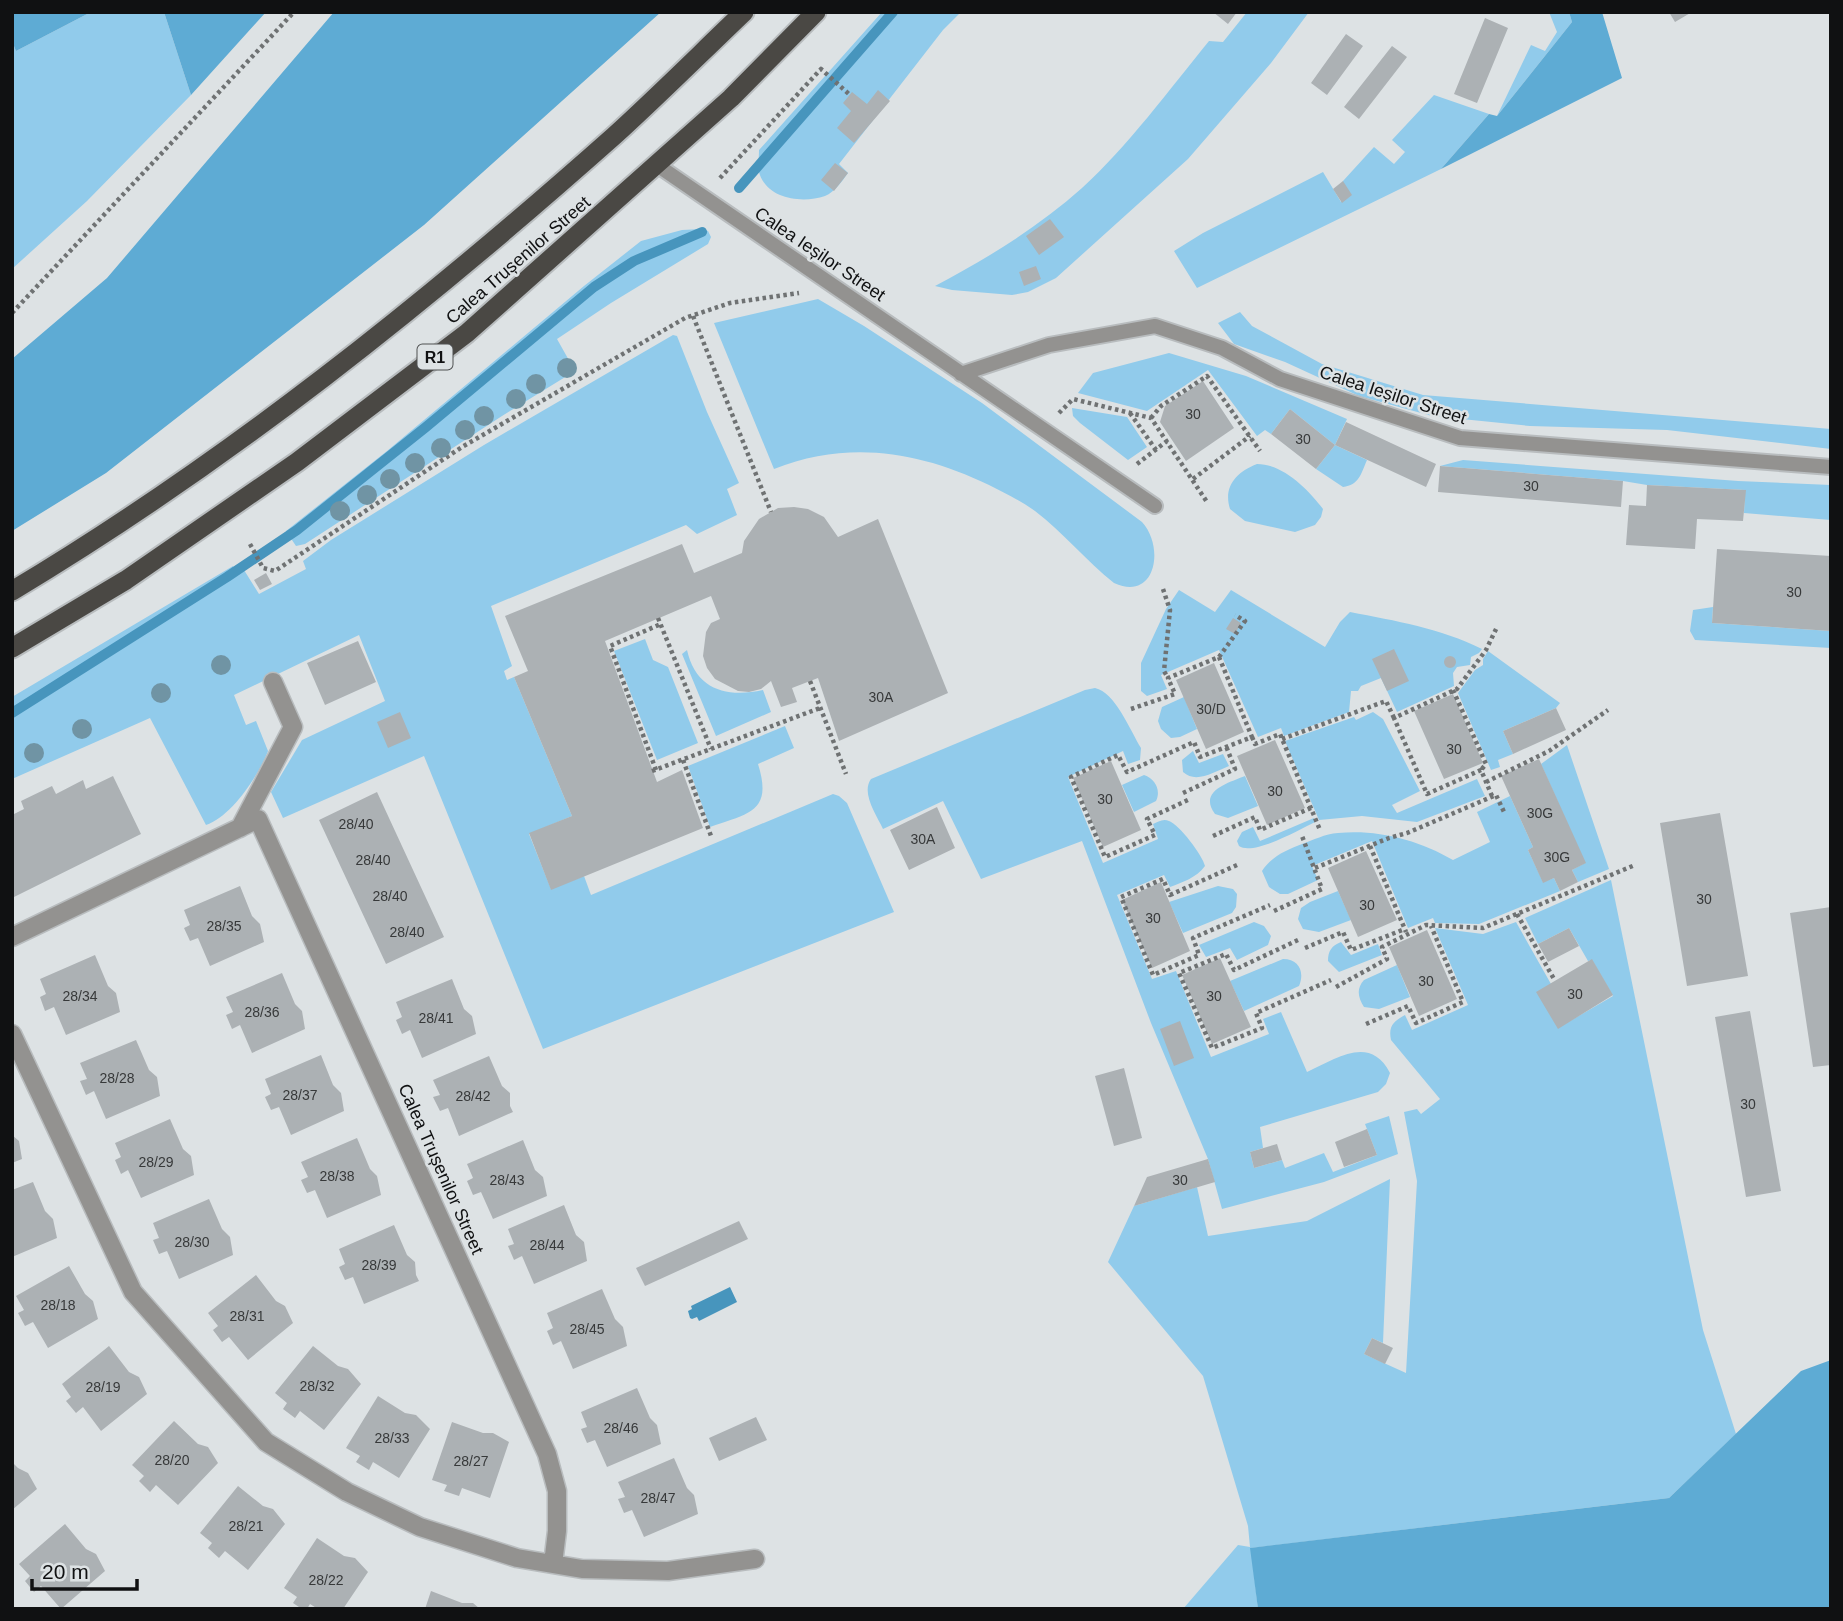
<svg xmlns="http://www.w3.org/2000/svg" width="1843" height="1621" font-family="Arial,sans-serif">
	<rect width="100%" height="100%" fill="#dde2e4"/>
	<path fill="#91cbeb" d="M91,12H164L191,95L87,201L12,269V41L16,51Z
		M882,12H961L943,30L839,164L848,173C842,181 835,192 825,196C802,204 766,199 759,172C758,165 759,156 759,150Z
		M1247,12H1309L1271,63L1188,159L1056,278L1028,292L1012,295L952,290L935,286C988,258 1037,228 1082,188C1128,146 1169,90 1209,41L1223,42Z
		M1549,12H1569L1572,22L1497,116L1531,45L1545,51L1557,32Z
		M1434,95L1489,114L1441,169L1197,288L1174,251L1203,233L1323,172L1341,202L1343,181L1374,147L1394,164L1405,152L1392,140Z
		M701,229L708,231L711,237L708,244L611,303L557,339L575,371L502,416L305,544L296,546L286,531L387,451L584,286L641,241L682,230Z
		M818,299L864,326L982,403L1142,522C1165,547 1156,602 1114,583C1086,561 1064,533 1035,511C1021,501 1005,493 989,485C918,451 848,440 774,469L714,323Z
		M1240,312L1252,326L1322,364L1423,395L1831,429V449L1667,430L1530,426L1432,416L1359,396L1285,362L1234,344L1218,323Z
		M673,335L677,336L707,412L739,483L727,489L737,515L697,534L686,525L491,606L512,666L504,671L507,680L514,677L572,816L529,834L551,889L584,876L591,895L833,794L839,796L847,803L894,912L543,1049L424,756L283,818L271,792L302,740L385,701L359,635L234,695L246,725L256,721L268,751C259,775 231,817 206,825L150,718L12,779V697L233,566L237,575L244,570L259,594L306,569L303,561L331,540L484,445Z
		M1169,353L1246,376L1347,419L1335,445L1367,460C1361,474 1359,485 1343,487L1316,469L1335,445L1290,409L1271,434L1265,430L1257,436L1208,370L1147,411L1078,393L1093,373Z
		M1072,408L1127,417L1147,447L1128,460L1080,423L1073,416Z
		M1463,460L1738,481L1831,485V520L1744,513L1745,490L1647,485L1623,481L1440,466Z
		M1257,464C1283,464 1308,489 1323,509L1321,517L1315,525L1295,532L1245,521L1230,509C1223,487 1236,472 1257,464Z
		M1179,590L1215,612L1231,590L1325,647L1340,622L1350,612C1396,621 1440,628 1482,649L1479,653L1471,657L1470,665L1457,667L1453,673L1454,686L1397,712L1381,678L1361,686L1358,691H1351L1349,712L1284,736L1281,728L1258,737L1219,650L1161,675L1167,689L1147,696L1141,691V663L1166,609Z
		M1713,607L1712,623L1831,631V648L1695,640L1690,631L1693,610Z
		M645,639L653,660L668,667L698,743L657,760L614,651Z
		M687,650C696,690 727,698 763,690L771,712L716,736L682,654Z
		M1488,651L1560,703L1556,708L1503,731L1513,754L1498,760L1500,767L1491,770L1458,693L1475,670L1483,665V659Z
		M1095,688C1115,692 1130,730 1141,748L1140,760L1128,764L1123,751L1068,777L1103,863L1158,839L1153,824C1158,822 1163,818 1169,821C1179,824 1203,856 1205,866C1196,878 1183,882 1170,887L1164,875L1117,895L1152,979L1176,971L1211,1057L1269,1034L1263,1019L1281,1012L1307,1072C1336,1059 1370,1034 1390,1073L1386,1084L1378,1092L1260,1127L1263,1148L1250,1152L1254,1168L1282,1160L1285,1168L1324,1153L1333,1172L1377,1155L1365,1124L1389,1116L1398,1154L1324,1182L1222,1209L1208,1159L1151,1023L1082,841L981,879L943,801L883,829C876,814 861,793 871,779L1085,690Z
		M1184,697L1197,729L1180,737L1171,738L1161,729L1158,721L1162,707Z
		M1373,712L1383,719L1420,791L1392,805L1397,813L1477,779L1485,796L1417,822L1362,816L1319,820L1285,741L1354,717L1356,720Z
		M785,726L794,748L758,764C773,812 749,813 710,827L688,766Z
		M1567,745L1609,869L1578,882L1572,870L1585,863L1541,764Z
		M1193,751L1199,763L1223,754L1229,766C1214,772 1196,784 1183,772L1182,760Z
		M1144,775C1156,779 1161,791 1156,801L1134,812L1122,785Z
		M1245,776L1258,806L1228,818L1215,814C1198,791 1228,783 1245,776Z
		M1510,796L1533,847L1528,850L1543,882L1554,878L1560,891L1479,924L1435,923L1433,918L1408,928L1372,841L1312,866L1318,880L1288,894H1280L1269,887L1262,871C1271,857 1286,850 1302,844C1313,840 1325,834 1338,833C1377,829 1419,840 1453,860L1490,842L1477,812Z
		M1314,818L1315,822C1299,830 1253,856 1239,846L1237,841L1242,832L1253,827L1260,841Z
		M1611,880L1703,1330L1736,1434L1669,1498L1251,1548L1258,1609H1183L1238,1545L1250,1547L1248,1526L1203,1376L1108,1262L1134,1206L1197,1187L1208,1236L1307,1221L1390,1179L1383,1343L1372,1338L1364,1354L1406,1373L1417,1181L1404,1112L1417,1109L1421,1114L1440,1099L1391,1040C1388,1026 1394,1021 1405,1015L1412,1030L1468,1005L1435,928L1483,934L1516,922L1551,984L1558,1028L1613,996L1592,960L1588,961L1569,928L1538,944L1525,918Z
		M1218,886L1233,889L1237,894L1236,907L1232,913L1183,933L1169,902Z
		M1338,891L1351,920L1319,932L1303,929L1298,919L1301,908L1310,902Z
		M1254,922L1264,926L1271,936L1268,945L1237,960L1230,948L1206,957L1199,945Z
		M1341,942L1351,955L1378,944L1382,955L1339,972L1328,961C1328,950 1332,946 1341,942Z
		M1283,959C1299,959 1305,972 1299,986L1244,1011L1230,981Z
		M1397,965L1410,997L1379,1009L1364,1007C1358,997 1356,989 1364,980Z"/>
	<path fill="#5eabd4" d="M12,12H91L16,51L12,41Z
		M164,12H266L191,95Z
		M334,12H661L424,225L106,473L12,531V359L107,278Z
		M1569,12H1602L1622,78L1441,169L1489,114L1497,116L1572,22Z
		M1831,1360V1609H1258L1250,1548L1669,1498L1801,1371Z"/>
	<path fill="#4795bd" d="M730,1287L737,1302L699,1321L697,1317L692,1319L690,1318L688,1311L692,1309L691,1306Z"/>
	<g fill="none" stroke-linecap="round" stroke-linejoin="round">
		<path stroke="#4795bd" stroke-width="10" d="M739,188L893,12
			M12,713L227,577L297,530L426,427L594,287L634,261L702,232"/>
	</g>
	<path fill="#acb1b4" d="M1213,12H1237L1228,24Z
		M1669,12H1692L1675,22Z
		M1485,18L1508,28L1477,103L1454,94Z
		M1346,34L1363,46L1327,95L1311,83Z
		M1392,46L1407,57L1359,119L1344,107Z
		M878,90L890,101L854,143L837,128L851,111L843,103L852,92L867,104Z
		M835,163L848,173L834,191L821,180Z
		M1343,181L1352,195L1342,203L1333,189Z
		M1050,219L1064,237L1039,255L1026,236Z
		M1036,266L1041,279L1024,286L1019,272Z
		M1203,381L1234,428L1186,461L1160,422L1165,406Z
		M1290,409L1335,445L1346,422L1436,464L1426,487L1335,445L1316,469L1271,434Z
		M1440,466L1623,481L1621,507L1438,492Z
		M1647,485L1746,490L1743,521L1697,519L1695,549L1626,545L1629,505L1646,506Z
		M794,507L808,509L824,517L838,537L878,519L948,693L839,741L818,678L792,688L797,702L781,707L771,681L761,689L749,692L738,691L715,679L707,668L703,656L706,632L711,623L720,619L711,596L605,641L657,782L682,770L703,828L551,890L529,833L572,816L514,677L528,671L505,616L682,544L694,573L742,553L744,541L759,519L778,508Z
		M1717,549L1831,556V631L1712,623Z
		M266,573L272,584L260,590L254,580Z
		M1233,618L1241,623L1235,634L1226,629Z
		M358,641L376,682L325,705L307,663Z
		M1394,649L1409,681L1387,691L1372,659Z
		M1444 662a6 6 0 1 1 12 0a6 6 0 1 1-12 0Z
		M1214,663L1244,732L1206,749L1176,680Z
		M1453,694L1483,763L1444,779L1414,711Z
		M1556,708L1566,730L1513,754L1503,731Z
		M400,712L411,738L388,748L377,722Z
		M1275,740L1305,808L1267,825L1237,756Z
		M1539,759L1586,863L1572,870L1578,882L1560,891L1554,878L1543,883L1528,850L1533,847L1501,776Z
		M1111,761L1141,830L1103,847L1073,778Z
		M113,776L141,834L12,898V815L24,809L21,801L52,786L56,794L83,780L86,789Z
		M377,792L444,937L386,964L319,820Z
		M937,807L955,848L909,870L890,830Z
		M1720,813L1748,976L1687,986L1660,823Z
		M1366,851L1397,920L1358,937L1328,868Z
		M1161,882L1190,951L1152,968L1122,900Z
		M240,886L252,916L260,924L264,942L210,966L198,938L190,941L184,928L190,925L184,910Z
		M1831,907V1065L1813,1067L1790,913Z
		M1569,928L1579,946L1548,962L1538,944Z
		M1427,930L1457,999L1419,1016L1389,947Z
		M95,955L108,986L116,993L120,1012L66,1035L54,1007L45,1011L40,997L46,994L40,979Z
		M1220,958L1251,1027L1212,1044L1182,975Z
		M1592,959L1613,995L1558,1029L1536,992Z
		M282,973L295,1004L302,1011L305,1029L252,1053L240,1025L232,1029L226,1015L233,1012L226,997Z
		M452,979L464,1009L472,1016L476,1034L422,1058L410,1030L402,1034L396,1020L402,1017L396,1002Z
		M1750,1011L1781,1191L1746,1197L1715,1017Z
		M1180,1021L1194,1058L1174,1066L1160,1029Z
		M136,1040L149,1070L157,1077L160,1096L106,1119L94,1091L86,1095L80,1081L87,1079L80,1063Z
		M321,1055L333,1085L341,1093L344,1111L291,1135L279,1107L271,1110L265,1097L271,1094L265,1079Z
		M489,1056L502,1086L510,1093V1106L513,1112L459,1136L448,1108L440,1111L433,1097L440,1095L433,1080Z
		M1124,1068L1142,1138L1114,1146L1095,1076Z
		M170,1119L183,1149L191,1156L194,1175L141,1198L128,1170L121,1174L115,1160L121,1157L115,1143Z
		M1367,1129L1377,1155L1344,1167L1335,1142Z
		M12,1135L19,1141L22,1159L12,1163Z
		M357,1138L370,1169L377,1176L381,1195L327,1218L315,1190L307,1193L301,1180L308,1177L301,1162Z
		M523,1140L535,1170L543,1177L547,1196L493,1219L481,1192L473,1195L467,1181L473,1178L467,1164Z
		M1277,1144L1282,1160L1254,1168L1250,1152Z
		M1208,1159L1215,1182L1134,1206L1147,1177Z
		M33,1182L45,1211L53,1219L57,1238L12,1257V1190Z
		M209,1199L222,1229L230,1237L233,1255L179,1279L167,1251L159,1254L153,1240L159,1238L153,1223Z
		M564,1205L576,1235L584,1242L587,1261L534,1284L522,1256L514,1260L508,1246L514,1244L508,1229Z
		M739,1221L748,1239L645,1286L636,1268Z
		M394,1225L407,1255L415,1262L416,1275L419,1281L364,1304L353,1277L345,1280L339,1267L345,1264L339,1249Z
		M69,1266L85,1294L93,1301L98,1319L48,1348L33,1322L25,1326L18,1313L24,1310L16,1296Z
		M256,1275L276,1301L285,1306L293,1323L248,1360L229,1337L222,1342L213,1330L218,1326L208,1313Z
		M602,1289L615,1319L623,1327L627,1346L573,1369L561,1341L553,1345L547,1331L553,1328L547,1313Z
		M1372,1338L1393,1348L1385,1364L1364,1354Z
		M109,1346L129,1372L139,1377L147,1394L101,1431L83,1407L76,1413L66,1401L71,1397L62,1384Z
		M313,1346L338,1366L348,1369L361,1384L324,1430L300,1411L295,1418L283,1409L287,1403L275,1393Z
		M637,1388L650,1418L657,1425L661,1444L607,1467L595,1440L587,1443L581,1429L587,1427L581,1412Z
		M378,1396L405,1413L416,1415L430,1429L399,1478L373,1462L369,1470L356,1462L360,1456L346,1448Z
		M756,1417L767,1440L719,1461L709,1438Z
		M174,1421L198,1444L208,1447L218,1463L178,1505L156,1485L150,1492L139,1481L144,1476L132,1465Z
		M452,1422L483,1433H493L509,1442L490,1498L462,1488L459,1496L444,1491L447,1485L432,1480Z
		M674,1458L687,1488L694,1495L698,1514L644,1537L632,1510L624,1513L618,1499L625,1497L618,1482Z
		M12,1462L18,1468L28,1473L37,1489L12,1510Z
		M238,1486L263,1506L273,1509L285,1524L248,1570L225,1551L219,1558L208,1548L212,1543L200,1533Z
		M65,1524L86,1549L96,1554L105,1571L61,1609L41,1586L34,1592L25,1581L30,1576L19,1564Z
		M317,1538L344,1556L355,1558L368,1572L343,1609H318L310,1604L307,1609H302L293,1603L297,1597L284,1588Z
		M431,1591L462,1603H473L480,1609H425Z"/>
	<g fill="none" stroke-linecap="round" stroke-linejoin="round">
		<g stroke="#b8bcbe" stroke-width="18">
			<path id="service" d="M657,165L1155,506
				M961,374L1049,345L1155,326L1222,348L1280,379L1460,438L1831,467"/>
		</g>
		<g stroke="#b8bcbe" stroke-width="21">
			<path id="minor" d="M240,828L293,727L273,682
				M12,937L258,819L547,1454L557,1491V1531L553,1564
				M12,1034L133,1292L266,1442L347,1492L420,1527L517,1558L582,1569L668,1571L755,1559"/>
		</g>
		<g stroke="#b8bcbe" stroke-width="23">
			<path id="trunk" d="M12,591C229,461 426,303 614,136C658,96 701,53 744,12
				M12,648L126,580L297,462L467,333L731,98L816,12"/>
		</g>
		<path stroke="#6f7273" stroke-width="4.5" stroke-dasharray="3.5 3.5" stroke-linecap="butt" d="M720,178L821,69L850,95
			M12,313L294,12
			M693,316L771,512
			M1059,413L1073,399L1151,418L1207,502
			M1130,413L1156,450
			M1151,418L1161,406L1207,376L1260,451
			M1137,464L1167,441
			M1193,479L1250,436
			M250,544L263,568L275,571L462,447L685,318L730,303L799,293
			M1163,589L1170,610L1164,671L1168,678
			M658,618L711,749
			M1219,657L1245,621L1235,615
			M810,681L846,774
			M1453,690L1486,764L1481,770
			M1131,709L1175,694L1168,678L1219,657L1252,737L1200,757L1194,742L1127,772L1118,755L1071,777L1105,857L1155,835L1147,819L1188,800
			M1252,737L1255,744L1280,734L1320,830
			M1282,739L1386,701L1394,718
			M683,760L711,836
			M656,770L610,646L661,624
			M652,771L820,708
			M1486,782L1549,751L1608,710
			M1183,793L1235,769L1226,746
			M1492,796L1481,770L1427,794L1394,718L1457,689L1486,650L1497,627
			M1213,836L1255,817L1260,830L1311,808
			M1370,846L1406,932
			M1237,865L1170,895L1163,879L1121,897L1153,975L1199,955L1193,938L1270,905
			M1315,868L1389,838L1407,833L1496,795L1505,814
			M1274,911L1322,889L1302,836
			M1517,914L1554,979
			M1298,940L1234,970L1226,954L1179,973L1212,1048L1262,1028L1256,1013L1331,980
			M1305,948L1343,932L1351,950L1405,929
			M1336,987L1387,959L1382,947L1426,925L1483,928L1635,865
			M1366,1024L1408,1006L1416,1023L1463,1002L1431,926"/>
		<use href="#service" stroke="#939290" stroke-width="14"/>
		<use href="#minor" stroke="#939290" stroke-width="18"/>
		<use href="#trunk" stroke="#4a4844" stroke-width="19"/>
	</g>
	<g fill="#7094a4">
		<circle cx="567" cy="368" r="10"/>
		<circle cx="536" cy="384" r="10"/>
		<circle cx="516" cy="399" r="10"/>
		<circle cx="484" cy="416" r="10"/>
		<circle cx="465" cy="430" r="10"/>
		<circle cx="441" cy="448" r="10"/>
		<circle cx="415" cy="463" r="10"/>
		<circle cx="390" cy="479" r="10"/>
		<circle cx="367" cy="495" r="10"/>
		<circle cx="340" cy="511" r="10"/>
		<circle cx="221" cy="665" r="10"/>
		<circle cx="161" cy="693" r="10"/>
		<circle cx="82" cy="729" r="10"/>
		<circle cx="34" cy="753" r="10"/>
	</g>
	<g text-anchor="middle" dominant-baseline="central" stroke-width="5" stroke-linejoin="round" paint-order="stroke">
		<g font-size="14" fill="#37393a">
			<text x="1193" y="414">30</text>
			<text x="1303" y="439">30</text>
			<text x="1531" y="486">30</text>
			<text x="1794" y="592">30</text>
			<text x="881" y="697">30A</text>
			<text x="1211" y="709">30/D</text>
			<text x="1454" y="749">30</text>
			<text x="1275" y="791">30</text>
			<text x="1105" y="799">30</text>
			<text x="1540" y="813">30G</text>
			<text x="356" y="824">28/40</text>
			<text x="923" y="839">30A</text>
			<text x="1557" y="857">30G</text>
			<text x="373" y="860">28/40</text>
			<text x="390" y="896">28/40</text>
			<text x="1704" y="899">30</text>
			<text x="1367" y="905">30</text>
			<text x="1153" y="918">30</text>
			<text x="224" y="926">28/35</text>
			<text x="407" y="932">28/40</text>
			<text x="1426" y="981">30</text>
			<text x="1575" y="994">30</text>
			<text x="80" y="996">28/34</text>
			<text x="1214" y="996">30</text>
			<text x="262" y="1012">28/36</text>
			<text x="436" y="1018">28/41</text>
			<text x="117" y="1078">28/28</text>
			<text x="300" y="1095">28/37</text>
			<text x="473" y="1096">28/42</text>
			<text x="1748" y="1104">30</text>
			<text x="156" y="1162">28/29</text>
			<text x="337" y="1176">28/38</text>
			<text x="507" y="1180">28/43</text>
			<text x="1180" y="1180">30</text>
			<text x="192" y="1242">28/30</text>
			<text x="547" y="1245">28/44</text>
			<text x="379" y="1265">28/39</text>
			<text x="58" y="1305">28/18</text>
			<text x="247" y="1316">28/31</text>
			<text x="587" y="1329">28/45</text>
			<text x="317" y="1386">28/32</text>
			<text x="103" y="1387">28/19</text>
			<text x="621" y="1428">28/46</text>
			<text x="392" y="1438">28/33</text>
			<text x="172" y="1460">28/20</text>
			<text x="471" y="1461">28/27</text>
			<text x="658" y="1498">28/47</text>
			<text x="246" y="1526">28/21</text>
			<text x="326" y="1580">28/22</text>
		</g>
		<rect fill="#dde2e4" stroke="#4e5051" stroke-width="2" x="417.5" y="344.5" width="35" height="25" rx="5"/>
		<g font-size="16" font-weight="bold" fill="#101112">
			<text x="435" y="357">R1</text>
		</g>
		<g font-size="18" fill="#101112" stroke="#dde2e4">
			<text transform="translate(820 254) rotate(34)">Calea Ieșilor Street</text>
			<text transform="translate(518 260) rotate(-41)">Calea Trușenilor Street</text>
			<text transform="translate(1393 395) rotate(18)">Calea Ieșilor Street</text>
			<text transform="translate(441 1169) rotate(66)">Calea Trușenilor Street</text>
		</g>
	</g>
	<rect width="1843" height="1621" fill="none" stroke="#101112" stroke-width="28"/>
	<path d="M32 1579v10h105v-10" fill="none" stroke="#101112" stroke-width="3.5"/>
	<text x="42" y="1579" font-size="21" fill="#101112" stroke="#dde2e4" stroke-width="5" paint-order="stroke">20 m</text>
</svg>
